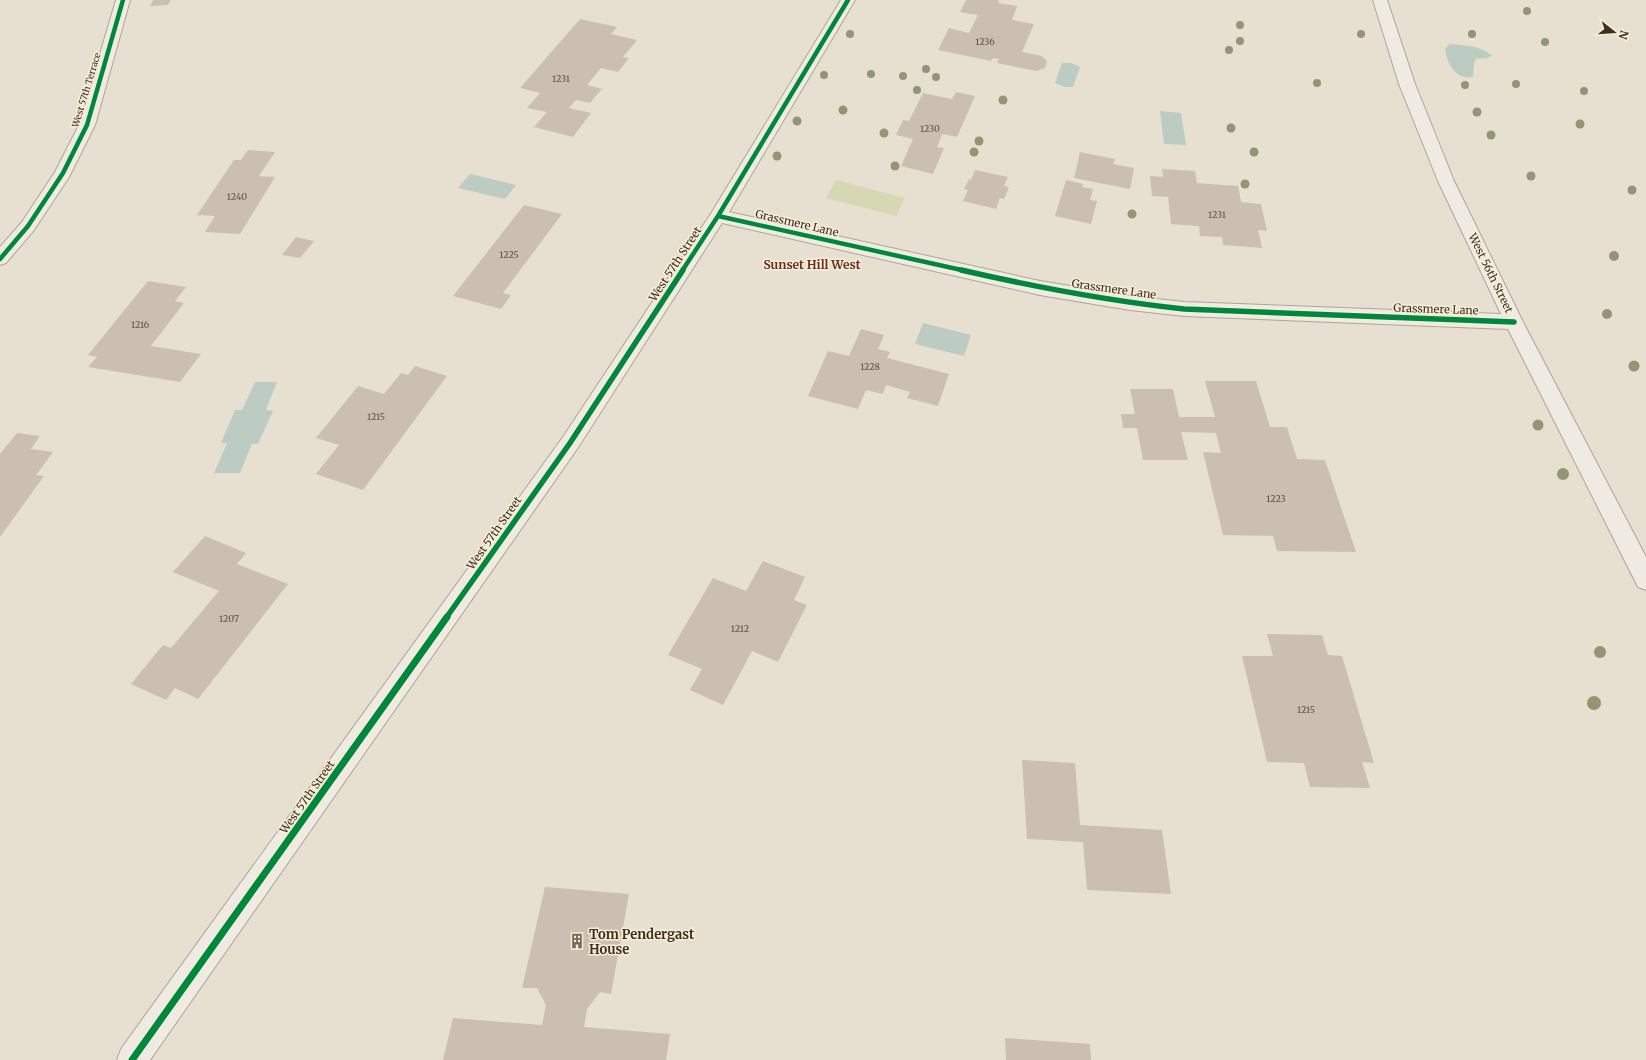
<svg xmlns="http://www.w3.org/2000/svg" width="1646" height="1060" font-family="Merriweather,serif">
	<rect width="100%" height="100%" fill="#e7e0d1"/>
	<path fill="#d6d7b3" d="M836,180L905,198L896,216L826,198Z"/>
	<path fill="#bcccc2" d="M1453,44C1465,46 1483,46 1492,56L1487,58L1476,59L1474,63L1473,77C1456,80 1448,65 1445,50L1448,45Z
		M1062,63H1071L1080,67L1073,87H1065L1055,83Z
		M1160,111L1181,113L1186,145L1164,144Z
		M470,174L516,185L505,199L458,188Z
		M923,323L971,335L964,356L915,344Z
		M255,382H277L266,410L273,411L258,444H252L240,473H214L227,443H221L235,410H242Z"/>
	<path fill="#cbbfb2" d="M153,0H171L168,5L150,6Z
		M966,0H999L998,3L1017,6L1012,20L1034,24L1022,52L1042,56L1047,61L1045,68L1036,71L997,63L999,59L993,58L991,61L938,50L949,28L969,33L978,15L960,12Z
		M580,19L617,27L611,34L637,40L623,57L629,58L618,72L601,68L587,85L602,89L590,103L576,100L569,108L591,113L573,137L534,127L547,112L527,108L540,93L520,88Z
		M956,92L975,96L957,137L942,134L937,147L944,148L933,174L901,166L913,139L896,135L903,120L909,121L923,93L952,99Z
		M248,150L275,152L259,176L275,177L240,234L205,232L215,216L197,215L234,160H241Z
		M1080,152L1115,159L1113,164L1134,168L1130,189L1074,178Z
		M1162,169L1195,171L1197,183L1238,186L1241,202L1261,204L1267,231L1258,230L1262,248L1223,245L1222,237L1200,236L1199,226L1171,224L1168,197L1152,196L1150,176L1163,177Z
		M975,170L1008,177L1004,186L1009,187L1004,199L1000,198L996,209L963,201L968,190L964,189L969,179L971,180Z
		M1066,180L1083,184L1082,187L1093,189L1090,200L1097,201L1091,224L1055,216Z
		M524,205L562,214L503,293L511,295L501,309L453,296Z
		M296,237L314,241L300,258L282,255Z
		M148,281L186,287L175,301L184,303L151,346L201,354L180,382L88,367L97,357L88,355Z
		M861,329L884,335L878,349L890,352L887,358L949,374L938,406L907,398L910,392L886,385L883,394L866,390L858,409L808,396L828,351L849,356Z
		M415,366L447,376L363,490L316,474L339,445L316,438L358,386L384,394L401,373L408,375Z
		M1205,381H1256L1270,427H1287L1297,459L1325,460L1356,552L1277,551L1273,536L1223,535L1203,452L1221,453L1216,433L1181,432L1188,460H1143L1137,428H1123L1121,414H1135L1130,389H1173L1179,417H1215Z
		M17,433L40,436L31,449L53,452L36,475L44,476L0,537V454Z
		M205,536L246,553L237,564L288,584L198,699L175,688L166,700L131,684L163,645L171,648L219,591L173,572Z
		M763,561L805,577L794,600L807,605L778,662L752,651L723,705L690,690L702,669L668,655L713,578L746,591Z
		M1267,634L1322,635L1328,655L1342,656L1374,763L1362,762L1370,788L1310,787L1304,763L1267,762L1242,656H1273Z
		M1022,760L1075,763L1080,825L1162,830L1171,894L1087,890L1083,842L1027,839Z
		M545,887L629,894L611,994L600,992L587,1009L584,1027L670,1034L666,1060H443L453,1018L542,1025L546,1005L537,988H522Z
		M1005,1038L1090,1044L1091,1060H1006Z"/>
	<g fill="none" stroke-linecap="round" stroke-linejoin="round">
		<g stroke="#ada599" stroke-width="2">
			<path id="street" d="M116,0H130L95,125L69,177L34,230L6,263L0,265V247L22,222L55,172L79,125Z
				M841,0H855L729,212L1040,281L1130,296L1184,302L1501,314L1438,181L1399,84L1373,0H1387L1415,84L1454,181L1523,322L1646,557V590L1638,587L1508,329L1184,316L1130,310L1040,295L722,223L577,449L150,1060H117L121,1049L563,437L712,212Z"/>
		</g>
		<use href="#street" fill="#efebe3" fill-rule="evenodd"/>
		<g stroke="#f7eed8" stroke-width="6">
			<path id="cycleway-far2" d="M718,216L966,271
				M0,259L28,226L63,173L87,125L123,0
				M682,271L718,216L848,0"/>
		</g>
		<g stroke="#f7eed8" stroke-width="8">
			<path id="cycleway-far1" d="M961,270C1035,287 1109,301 1184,309L1514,322
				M446,618L570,443L683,270"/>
		</g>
		<g stroke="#f7eed8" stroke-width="10">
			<path id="cycleway" d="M132,1060L447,617"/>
		</g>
		<use href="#cycleway-far2" stroke="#00873e" stroke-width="4.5"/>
		<use href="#cycleway-far1" stroke="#00873e" stroke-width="5.5"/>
		<use href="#cycleway" stroke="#00873e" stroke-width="7"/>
	</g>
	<g fill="#929673">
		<circle cx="1527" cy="11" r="4"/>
		<circle cx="1240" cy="25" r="4"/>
		<circle cx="850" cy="34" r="4"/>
		<circle cx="1361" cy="34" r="4"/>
		<circle cx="1472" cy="34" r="4"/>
		<circle cx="1240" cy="41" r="4"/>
		<circle cx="1545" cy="42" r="4"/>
		<circle cx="1229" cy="50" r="4"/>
		<circle cx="926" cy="69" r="4"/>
		<circle cx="871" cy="74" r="4"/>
		<circle cx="824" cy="75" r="4"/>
		<circle cx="903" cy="76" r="4"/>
		<circle cx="936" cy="77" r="4"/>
		<circle cx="1317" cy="83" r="4"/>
		<circle cx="1516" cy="84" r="4"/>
		<circle cx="1465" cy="85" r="4"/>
		<circle cx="917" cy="90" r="4"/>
		<circle cx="1584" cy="91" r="4"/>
		<circle cx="1003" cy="100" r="4.5"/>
		<circle cx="843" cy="110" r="4.5"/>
		<circle cx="1477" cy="112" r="4.5"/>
		<circle cx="797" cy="121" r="4.5"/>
		<circle cx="1580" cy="124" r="4.5"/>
		<circle cx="1231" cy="128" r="4.5"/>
		<circle cx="884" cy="133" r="4.5"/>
		<circle cx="1491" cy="135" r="4.5"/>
		<circle cx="979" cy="141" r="4.5"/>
		<circle cx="974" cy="152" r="4.5"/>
		<circle cx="1254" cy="152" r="4.5"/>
		<circle cx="777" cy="156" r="4.5"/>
		<circle cx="895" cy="166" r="4.5"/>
		<circle cx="1531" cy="176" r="4.5"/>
		<circle cx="1245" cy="184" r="4.5"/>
		<circle cx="1632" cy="190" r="4.5"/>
		<circle cx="1132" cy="214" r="4.5"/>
		<circle cx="1614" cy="256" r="5"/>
		<circle cx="1607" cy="314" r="5"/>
		<circle cx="1634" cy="366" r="5.5"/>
		<circle cx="1538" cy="425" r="5.5"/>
		<circle cx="1563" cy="474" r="6"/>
		<circle cx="1600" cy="652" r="6"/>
		<circle cx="1594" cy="703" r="7"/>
	</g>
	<defs>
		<g id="building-bare" transform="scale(1.2)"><path d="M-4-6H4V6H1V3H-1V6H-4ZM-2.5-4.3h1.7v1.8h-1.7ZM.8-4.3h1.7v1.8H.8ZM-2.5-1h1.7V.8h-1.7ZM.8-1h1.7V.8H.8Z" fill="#786c5e" stroke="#f7eed8" stroke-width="2.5" paint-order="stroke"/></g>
	</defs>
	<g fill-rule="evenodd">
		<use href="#building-bare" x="577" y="941"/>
	</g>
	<g text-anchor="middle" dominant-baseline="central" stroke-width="3" stroke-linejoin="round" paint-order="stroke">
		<g font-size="9" fill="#605244">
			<text x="985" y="41">1236</text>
			<text x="561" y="78">1231</text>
			<text x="930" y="128">1230</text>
			<text x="237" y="196">1240</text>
			<text x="1217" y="214">1231</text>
			<text x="509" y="254">1225</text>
			<text x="140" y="324">1216</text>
			<text x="870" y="366">1228</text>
			<text x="376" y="416">1215</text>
			<text x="1276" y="498">1223</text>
			<text x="229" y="618">1207</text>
			<text x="740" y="628">1212</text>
			<text x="1306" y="709">1215</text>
		</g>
		<g font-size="9" fill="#3d2e20" stroke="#f7eed8">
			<text transform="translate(86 90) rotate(-73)">West 57th Terrace</text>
		</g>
		<g font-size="11" fill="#3d2e20" stroke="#f7eed8">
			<text transform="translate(797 223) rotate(13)">Grassmere Lane</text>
			<text transform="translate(675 264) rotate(-57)">West 57th Street</text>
			<text transform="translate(1491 273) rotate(64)">West 56th Street</text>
			<text transform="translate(1114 289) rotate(8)">Grassmere Lane</text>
			<text transform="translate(1436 309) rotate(2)">Grassmere Lane</text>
			<text transform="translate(494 533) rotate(-55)">West 57th Street</text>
			<text transform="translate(307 797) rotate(-55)">West 57th Street</text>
		</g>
		<g font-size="12" font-weight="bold" fill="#6b2e1e" stroke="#f7eed8">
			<text x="812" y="264">Sunset Hill West</text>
		</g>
		<g font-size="13" font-weight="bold" fill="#3d2e20" stroke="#f7eed8" text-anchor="start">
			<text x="589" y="934">Tom Pendergast<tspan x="589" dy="15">House</tspan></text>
		</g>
	</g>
	<g transform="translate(1614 32) rotate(107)" stroke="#f7eed8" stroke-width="3" paint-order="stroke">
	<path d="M0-3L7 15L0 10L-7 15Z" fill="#3d2e20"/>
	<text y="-6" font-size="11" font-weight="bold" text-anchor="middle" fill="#3d2e20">N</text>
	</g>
</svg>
